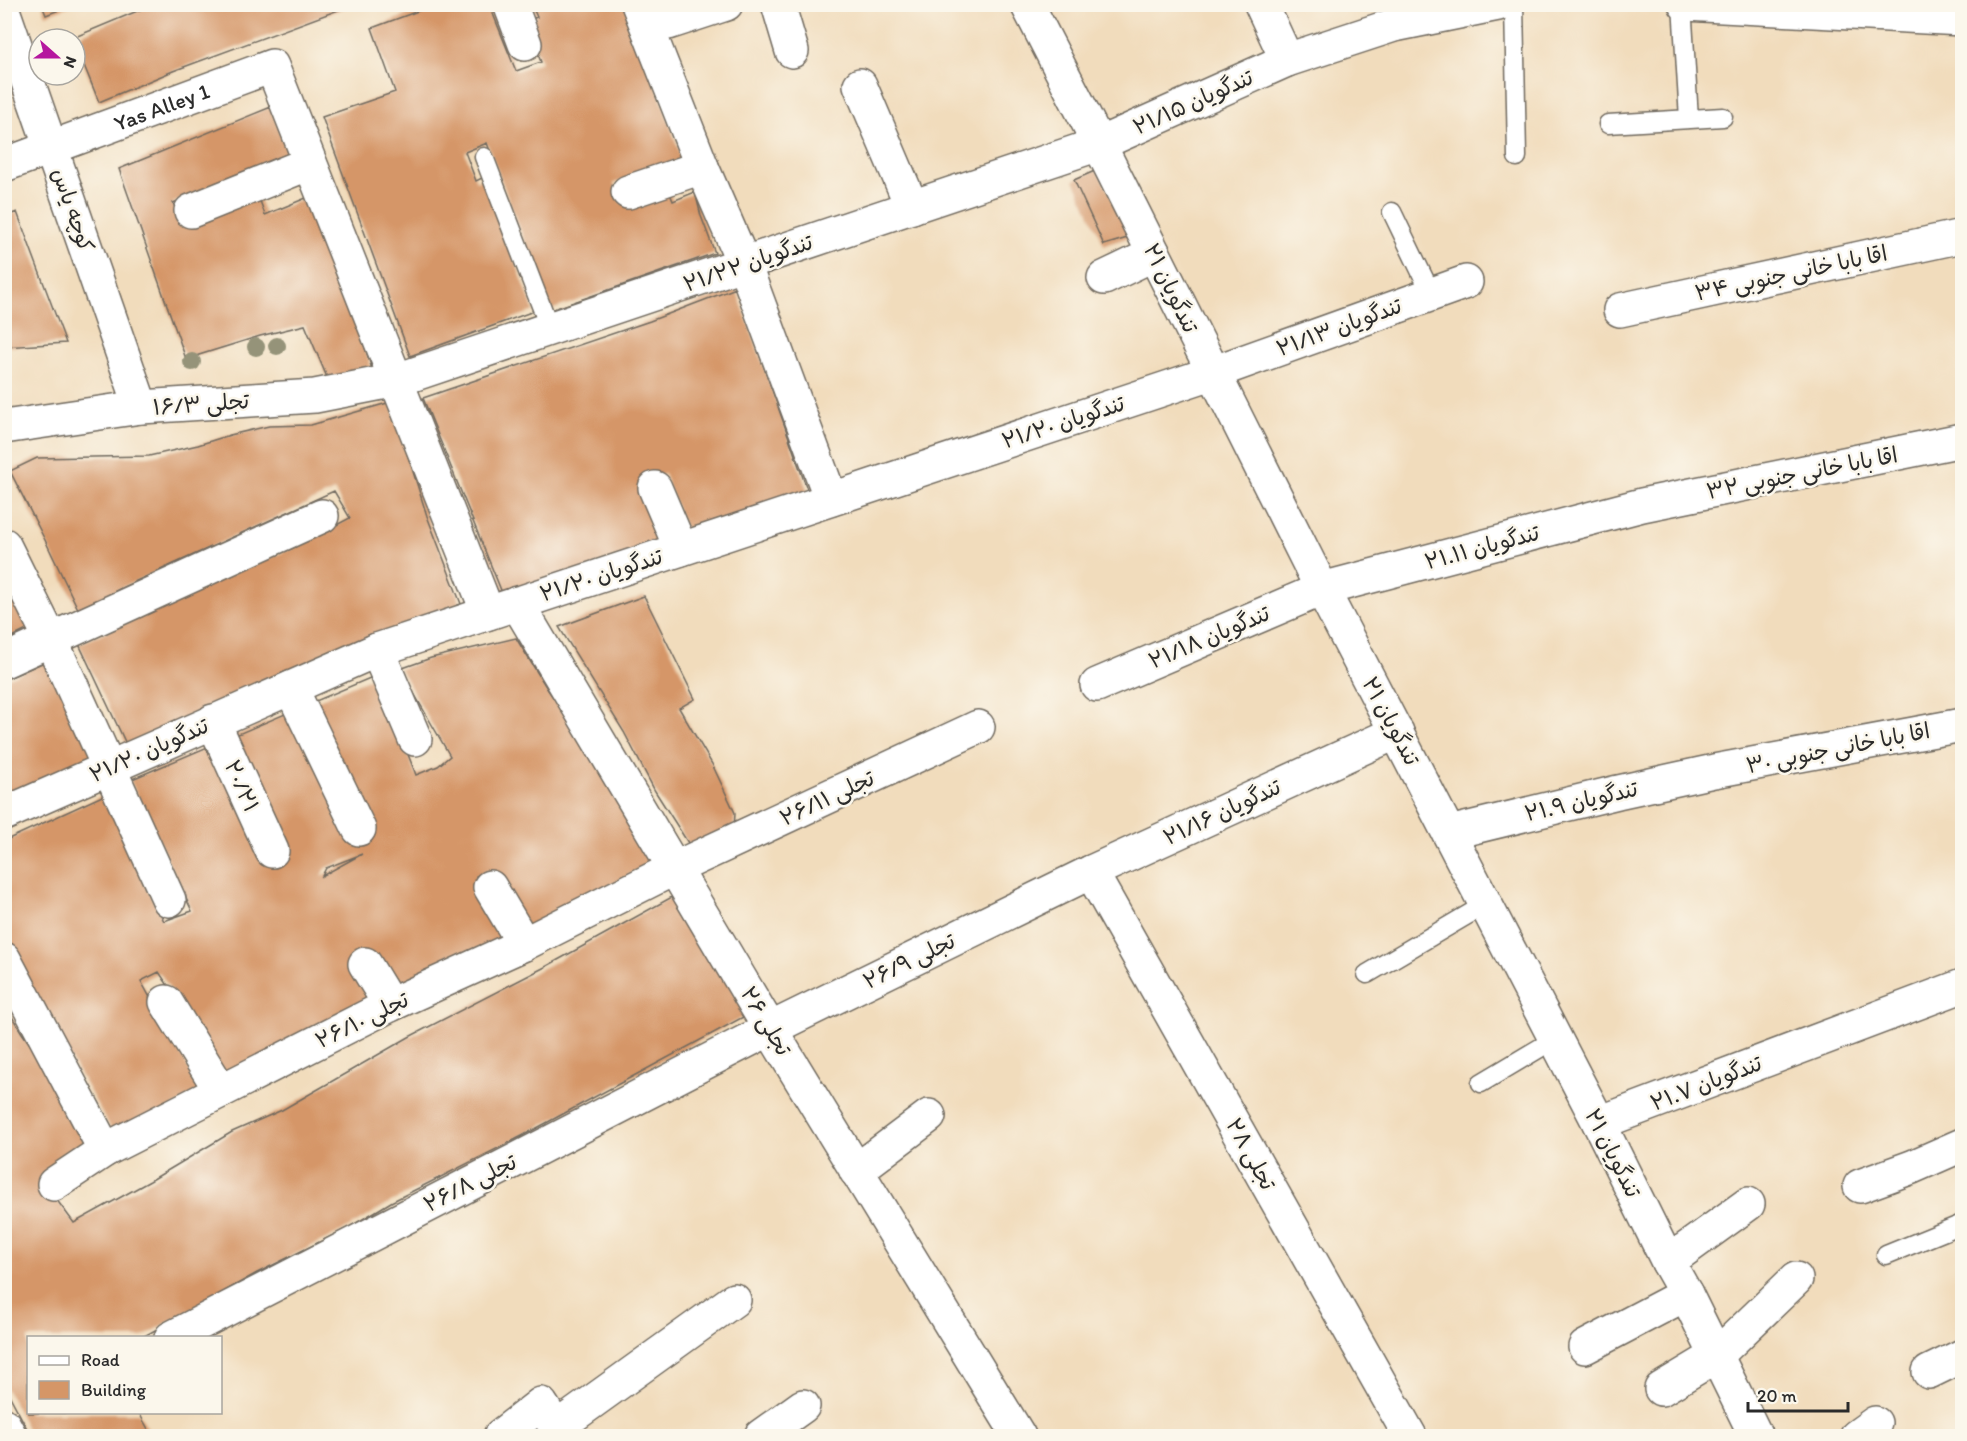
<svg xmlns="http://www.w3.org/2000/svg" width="1967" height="1441" font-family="Itim,'Playpen Sans Arabic',sans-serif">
	<rect width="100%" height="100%" fill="#fbf7ec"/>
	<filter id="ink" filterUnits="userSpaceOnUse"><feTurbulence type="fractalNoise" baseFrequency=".0167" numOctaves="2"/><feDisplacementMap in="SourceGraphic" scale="12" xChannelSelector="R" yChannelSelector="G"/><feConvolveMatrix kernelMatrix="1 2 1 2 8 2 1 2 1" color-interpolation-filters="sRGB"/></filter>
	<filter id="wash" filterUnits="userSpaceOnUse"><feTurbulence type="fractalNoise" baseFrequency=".008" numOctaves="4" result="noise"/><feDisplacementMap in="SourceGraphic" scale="24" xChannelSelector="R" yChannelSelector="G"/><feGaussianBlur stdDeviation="1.35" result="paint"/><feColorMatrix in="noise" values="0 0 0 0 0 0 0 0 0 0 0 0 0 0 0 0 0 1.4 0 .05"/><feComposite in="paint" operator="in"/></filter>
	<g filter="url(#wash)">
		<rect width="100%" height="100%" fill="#f1dcbc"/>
		<g id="blocks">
			<path fill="#d59667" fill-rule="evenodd" d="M154,4H352V5L173,71L99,102L75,43V37Z
				M437,4H489L516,71L541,62L525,21L537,17L531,4H629L683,163L614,183L621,203L667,186L673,201L695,192L701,216L715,253L551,310L487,143L465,152L476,181L484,177L534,311L410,356L322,117L395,92L372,28Z
				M42,5H72L46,15Z
				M271,107L290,158L173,203L181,222L258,195L265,215L306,198L352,308L372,369L329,382L305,325L260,336L186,359L119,169Z
				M1097,170L1134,236L1104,245L1074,180Z
				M17,212L66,343L4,347V217Z
				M736,288L808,492L687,534L664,474L646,481L668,541L505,600L423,398L650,321Z
				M391,402L427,516L463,609L128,748L79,644L258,562L291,549L350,518L334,491L123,587L79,611L45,540L10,471L37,458L149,456L198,445L230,435L269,426L311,425Z
				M4,570L33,627L4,641Z
				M644,596L695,699L679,708L712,764L735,813L734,829L690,846L655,791L624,732L559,627Z
				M516,638L548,690L582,738L655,860L528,934L489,870L476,876L504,937L226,1084L182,1006L159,972L141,981L201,1091L117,1139L4,943V841L111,792L147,888L164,921L192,911L130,780L377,675L416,775L438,766L450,756L400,669L431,658ZM362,854L322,876L326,868Z
				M51,659L96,758L4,800V680Z
				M681,892L747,1015L522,1136L391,1202L348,1228L257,1273L141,1338H28V1413H139L152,1436H31L4,1385V1004L22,1033L46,1067L93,1147L41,1179L74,1223L150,1181L232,1132L282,1110L409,1037L547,966Z"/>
		</g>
	</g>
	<g filter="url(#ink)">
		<use href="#blocks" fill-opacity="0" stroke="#70695e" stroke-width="1.5"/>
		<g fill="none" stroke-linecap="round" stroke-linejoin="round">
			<g stroke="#70695e" stroke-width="21">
				<path id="service" d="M1514,4L1517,157
					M1682,4L1689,119
					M1608,124L1723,117
					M484,157L550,329
					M1392,212L1431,293
					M1367,974L1486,904
					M1481,1083L1555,1039
					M1886,1255L1962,1224"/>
			</g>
			<g stroke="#70695e" stroke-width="36">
				<g id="minor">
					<path d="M510,4L525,44"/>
					<path d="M638,4L702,167L744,264L831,499"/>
					<path d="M778,4L792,51"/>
					<path d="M1027,4L1099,144L1322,589L1599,1123L1668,1262L1686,1294L1756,1436"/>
					<path d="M1261,4L1287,60"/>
					<path d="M1685,4L1962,19"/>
					<path d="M4,13L141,407"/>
					<path d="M668,23L726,4"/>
					<path d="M860,85L912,207"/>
					<path id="s1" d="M4,165L272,66L488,613"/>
					<path d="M628,192L702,167"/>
					<path d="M191,211L310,163"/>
					<path d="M1104,278L1154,254"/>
					<path d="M1620,310L1962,236"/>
					<path d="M4,427L141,407L315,396L397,380L1099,144L1287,60L1394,25L1498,4"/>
					<path d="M655,488L681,549"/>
					<path d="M4,545L51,640L169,900"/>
					<path d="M517,603L770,1029L1019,1436"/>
					<path d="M377,650L415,739"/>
					<path d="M4,661L322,516"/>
					<path d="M1097,685L1322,589L1642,505L1962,440"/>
					<path d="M291,688L359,829"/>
					<path d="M213,721L272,851"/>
					<path d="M4,814L377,650L1212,373L1466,282"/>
					<path d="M1449,833L1618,792L1714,771L1962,725"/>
					<path d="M1091,872L1410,1436"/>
					<path d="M490,887L524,944"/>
					<path d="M4,959L105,1150"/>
					<path d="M365,964L390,1005"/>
					<path d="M166,1002L221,1091"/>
					<path d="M1599,1123L1962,986"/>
					<path d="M856,1171L929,1116"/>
					<path d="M54,1184L105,1150L390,1005L524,944L675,868L978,727"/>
					<path d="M1860,1186L1912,1167L1962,1145"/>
					<path d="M1668,1262L1748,1204"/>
					<path d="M171,1338L770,1029L1091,872L1397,732"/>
					<path d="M1585,1347L1686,1294"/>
					<path d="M1929,1372L1962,1356"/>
					<path d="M1661,1389L1716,1356L1796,1279"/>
					<path d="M4,1425L10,1436"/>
					<path d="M556,1428L734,1300"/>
					<path d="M500,1436L541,1404L562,1436"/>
					<path d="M761,1436L803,1406"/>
					<path d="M1857,1436L1875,1423"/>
				</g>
			</g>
			<use href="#service" stroke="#fff" stroke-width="18"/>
			<use href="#minor" stroke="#fff" stroke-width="33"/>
		</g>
		<g fill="#959379">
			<circle cx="277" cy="346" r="9"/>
			<circle cx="256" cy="347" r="9"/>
			<circle cx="192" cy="362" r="9"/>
		</g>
	</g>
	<g text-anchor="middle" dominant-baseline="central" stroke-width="5" stroke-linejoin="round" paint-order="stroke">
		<g font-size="22" fill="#2b2b2b" stroke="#fbf7ec">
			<text transform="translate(1193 102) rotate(-24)">۲۱/۱۵ تندگویان</text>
			<text stroke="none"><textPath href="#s1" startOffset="168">Yas Alley 1</textPath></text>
			<text transform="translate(73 210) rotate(71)">کوچه یاس</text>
			<text transform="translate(748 263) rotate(-19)">۲۱/۲۲ تندگویان</text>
			<text transform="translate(1791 273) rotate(-12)">۳۴ اقا بابا خانی جنوبی</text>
			<text transform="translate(1171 288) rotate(64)">۲۱ تندگویان</text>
			<text transform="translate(1339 327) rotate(-20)">۲۱/۱۳ تندگویان</text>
			<text transform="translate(201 404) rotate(-4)">۱۶/۳ تجلی</text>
			<text transform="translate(1063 422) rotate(-18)">۲۱/۲۰ تندگویان</text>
			<text transform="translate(1802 473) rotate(-11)">۳۲ اقا بابا خانی جنوبی</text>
			<text transform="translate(1482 547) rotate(-15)">۲۱.۱۱ تندگویان</text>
			<text transform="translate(601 575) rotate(-18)">۲۱/۲۰ تندگویان</text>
			<text transform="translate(1209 637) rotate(-23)">۲۱/۱۸ تندگویان</text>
			<text transform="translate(1391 721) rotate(62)">۲۱ تندگویان</text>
			<text transform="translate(1838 748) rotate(-11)">۳۰ اقا بابا خانی جنوبی</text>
			<text transform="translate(149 750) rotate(-24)">۲۱/۲۰ تندگویان</text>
			<text transform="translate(242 786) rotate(66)">۲۰/۲۱</text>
			<text transform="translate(827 798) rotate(-25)">۲۶/۱۱ تجلی</text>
			<text transform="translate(1581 801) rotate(-13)">۲۱.۹ تندگویان</text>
			<text transform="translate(1222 812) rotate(-25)">۲۱/۱۶ تندگویان</text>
			<text transform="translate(909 961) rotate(-26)">۲۶/۹ تجلی</text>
			<text transform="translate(362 1020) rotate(-26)">۲۶/۱۰ تجلی</text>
			<text transform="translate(766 1021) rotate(59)">۲۶ تجلی</text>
			<text transform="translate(1706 1083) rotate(-21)">۲۱.۷ تندگویان</text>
			<text transform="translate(1613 1153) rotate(63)">۲۱ تندگویان</text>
			<text transform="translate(1251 1154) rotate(61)">۲۸ تجلی</text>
			<text transform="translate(470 1183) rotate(-27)">۲۶/۸ تجلی</text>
		</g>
	</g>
	<rect width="1967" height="1441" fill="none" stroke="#fbf7ec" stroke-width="24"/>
	<rect x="27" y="1336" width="195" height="78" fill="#fbf7ec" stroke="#a8a59f" stroke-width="1.5"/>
	<rect x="39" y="1356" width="30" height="9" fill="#ffffff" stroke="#a8a59f" stroke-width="1.5"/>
	<text x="81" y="1366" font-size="18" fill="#2b2b2b">Road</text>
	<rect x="39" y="1381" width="30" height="18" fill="#d59667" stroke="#a8a59f" stroke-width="1.5"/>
	<text x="81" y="1396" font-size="18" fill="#2b2b2b">Building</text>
	<g transform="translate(57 57) rotate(111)"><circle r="28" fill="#fbf7ec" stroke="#a8a59f" stroke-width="1.5"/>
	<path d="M0-4.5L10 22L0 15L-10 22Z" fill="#b5179e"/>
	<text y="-9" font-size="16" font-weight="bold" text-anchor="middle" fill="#2b2b2b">N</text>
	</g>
	<path d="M1748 1402v9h100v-9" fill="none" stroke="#2b2b2b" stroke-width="3"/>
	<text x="1757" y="1402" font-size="18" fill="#2b2b2b" stroke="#fbf7ec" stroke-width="4.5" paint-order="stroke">20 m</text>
</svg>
